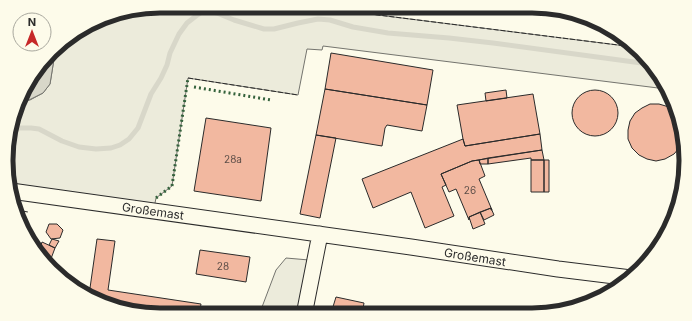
<svg xmlns="http://www.w3.org/2000/svg" width="692" height="321" font-family="Inter,sans-serif">
	<rect width="100%" height="100%" fill="#fdfbea"/>
	<path fill="#ecebdb" stroke="#74746e" d="M160,6H306L634,47L641,51L666,89L323,46L322,50L307,49L298,95L188,78L172,186L156,198L154,208L9,186L7,181L9,130L21,100H30L43,93L50,84L54,59L66,38L111,14Z
		M286,258L309,260L299,315H259L276,270Z"/>
	<path fill="#d8d7c9" stroke="#74746e" d="M65,39L54,59L50,84L43,93L29,100H21L32,75Z"/>
	<g fill="none" stroke-linecap="round" stroke-linejoin="round">
		<path stroke="#d8d7c9" stroke-width="5" d="M10,128H31L39,129L62,141L79,147L96,149L111,148L120,145L129,139L138,128L151,94L161,78L167,65L170,53L179,34L187,23L196,16L202,12L209,11L217,13L234,20L264,29H274L298,23L318,19L330,20L353,27L388,33L449,38L493,43L649,64"/>
	</g>
	<path fill="#f2b8a0" stroke="#2b2b2b" d="M331,53L433,70L427,105L325,89Z
		M325,89L427,105L422,131L387,125L385,128L382,146L316,135Z
		M572 113a23 23 0 1 1 46 0a23 23 0 1 1-46 0Z
		M506,90L507,98L486,101L485,93Z
		M533,94L540,134L465,146L463,139L457,105Z
		M650,104H659L669,107L676,113L682,142L680,147L674,154L665,159L656,161L647,159L639,155L632,148L628,139V130L630,121L635,113L642,108Z
		M206,118L271,128L261,201L194,191Z
		M540,134L542,150L472,161L441,174L446,185L442,187L454,216L425,228L411,192L373,208L362,179L463,139L465,146Z
		M316,135L336,138L320,218L300,214Z
		M542,150L544,160H531V158L488,164V158Z
		M488,158V164H480L479,160Z
		M479,160L485,176L479,179L492,210H491V208L469,217V220L456,189L449,192L441,174L472,161Z
		M531,160H544V192H531Z
		M544,160H549V192H544Z
		M491,208L494,215L484,220L480,212Z
		M480,212L485,224L473,229L469,217Z
		M49,224H57L63,230L60,238L51,239L46,232Z
		M52,239L59,241L55,248L49,245Z
		M97,239L115,241L108,290L201,304L199,315H160L101,303L72,285L90,288Z
		M42,242L55,248L49,264L39,251Z
		M200,250L250,257L246,282L196,274Z
		M336,297L364,303L362,314H353L332,310Z"/>
	<g fill="none" stroke-linecap="round" stroke-linejoin="round">
		<g stroke="#2b2b2b" stroke-width="17">
			<path id="street" d="M11,191L411,247L558,269L631,278
				M304,315L320,234"/>
		</g>
		<use href="#street" stroke="#fdfbea" stroke-width="15"/>
		<path stroke="#34623c" stroke-width="3" stroke-dasharray="2 3" stroke-linecap="butt" d="M194,87L271,100
			M156,198L172,186L188,78"/>
		<path stroke="#2b2b2b" stroke-width="1" stroke-dasharray="5 2" stroke-linecap="butt" d="M306,6L634,47
			M188,78L298,95
			M16,210L28,212"/>
	</g>
	<g text-anchor="middle" dominant-baseline="central" stroke-width="3" stroke-linejoin="round" paint-order="stroke">
		<g font-size="10" fill="#5d4e48">
			<text x="233" y="159">28a</text>
			<text x="470" y="190">26</text>
			<text x="223" y="266">28</text>
		</g>
		<g font-size="12" fill="#2b2b2b" stroke="#fdfbea">
			<text transform="translate(153 211) rotate(8)">Großemast</text>
			<text transform="translate(475 257) rotate(9)">Großemast</text>
		</g>
	</g>
	<path d="M0 0H692V321H0ZM160 13H532A147 147 0 0 1 679 160V161A147 147 0 0 1 532 308H160A147 147 0 0 1 13 161V160A147 147 0 0 1 160 13Z" fill="#fdfbea" fill-rule="evenodd"/>
	<path fill="none" stroke="#2b2b2b" stroke-width="5" d="M160 13H532A147 147 0 0 1 679 160V161A147 147 0 0 1 532 308H160A147 147 0 0 1 13 161V160A147 147 0 0 1 160 13Z"/>
	<g transform="translate(32 32)"><circle r="19" fill="#fdfbea" stroke="#a9a89e"/>
	<path d="M0-3L7 15L0 10L-7 15Z" fill="#c62828"/>
	<text y="-6" font-size="11" font-weight="bold" text-anchor="middle" fill="#2b2b2b">N</text>
	</g>
</svg>
